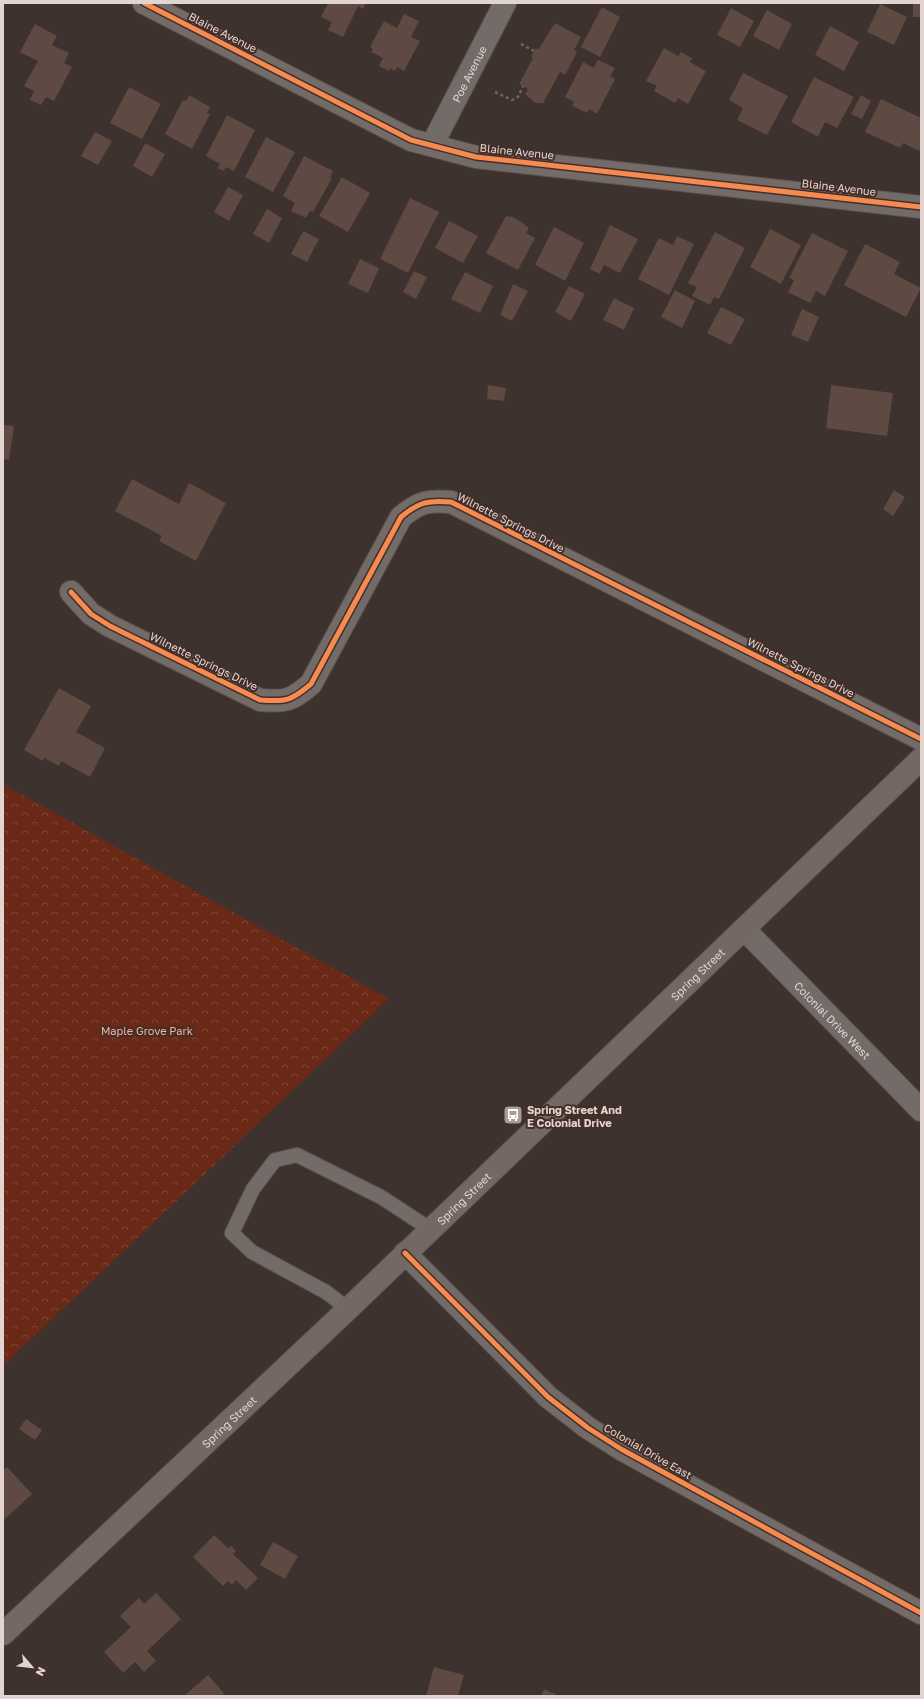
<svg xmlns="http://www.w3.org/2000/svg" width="924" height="1699" font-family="'Golos Text',sans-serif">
	<defs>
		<pattern id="park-crowns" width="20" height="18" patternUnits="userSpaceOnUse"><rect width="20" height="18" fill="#6a2817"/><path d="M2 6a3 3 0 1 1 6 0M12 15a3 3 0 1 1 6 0" fill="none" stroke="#7f4638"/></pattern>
	</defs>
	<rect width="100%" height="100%" fill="#3d322e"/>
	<path fill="url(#park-crowns)" d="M3,784L389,999L3,1366Z"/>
	<path fill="#5f4943" d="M328,3H366L363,9L358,6L343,37L328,30L332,22L321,17Z
		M913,3H921V17H913Z
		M880,4L907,17L894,45L867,32Z
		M602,7L620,17L600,57L581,47Z
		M731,8L754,21L740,47L717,35Z
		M767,10L792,24L779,50L753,36Z
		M404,14L419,21L411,37L420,41L404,71L397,67L395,71L390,68L389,71L379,66L383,58L371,52L373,49L370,47L384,21L397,28Z
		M555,23L581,37L574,50L577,52L565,75L560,72L543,103H535L525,94L528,89L519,84L533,58L531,56L536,48L538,50Z
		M35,24L57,36L52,45L69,53L64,63L72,67L54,101L46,97L41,105L30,100L34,91L24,86L38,61L20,52Z
		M830,26L859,42L844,71L815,55Z
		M664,48L678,56L681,52L692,58L690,62L706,71L688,104L678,98L675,103L654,91L657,86L646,81Z
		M598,60L615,68L610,76L615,79L597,114L589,109L587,113L572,106L574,102L565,97L583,62L594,68Z
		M743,73L788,96L767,135L737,120L743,108L729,100Z
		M814,77L854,97L837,128L825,122L818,137L791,122Z
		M129,87L161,104L142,139L110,123Z
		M189,95L210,107L207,113L210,114L192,149L165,134L183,100L186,101Z
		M861,95L871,101L862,119L851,114Z
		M881,99L921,118V148L919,151L903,143L900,148L865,132Z
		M227,115L255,130L234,171L226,167L224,171L217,168L220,164L206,156Z
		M95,132L112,141L98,165L81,156Z
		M266,137L295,152L273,192L245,177Z
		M145,143L165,154L152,177L133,166Z
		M304,156L333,171L330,177L332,178L313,212L310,211L306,218L291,211L295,203L283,196Z
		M342,177L370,193L348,232L319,216Z
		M228,187L243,195L229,221L214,212Z
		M410,198L439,212L408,273L380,259Z
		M267,209L282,218L269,243L253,234Z
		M506,216L512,217L520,221L529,228L526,233L535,238L518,270L486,253Z
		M449,221L478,236L463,263L435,248Z
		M610,225L638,239L620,273L604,265L600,274L590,269Z
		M554,227L584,243L565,281L535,265Z
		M770,229L801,245L781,284L750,267Z
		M303,231L319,239L307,262L291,254Z
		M715,232L745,248L719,299L714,297L710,305L692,296L697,287L688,283Z
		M812,233L848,251L825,296L816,291L810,303L788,292L794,280L789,278Z
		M677,236L694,244L669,295L638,279L659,238L673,245Z
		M865,244L900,262L894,274L921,288L906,317L844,285Z
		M360,259L379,268L368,293L348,284Z
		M414,271L427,277L416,299L403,292Z
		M465,272L493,286L480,313L451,299Z
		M513,284L528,291L512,321L500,315Z
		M569,286L585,294L571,321L555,312Z
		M675,290L695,301L682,328L661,317Z
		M614,298L634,308L624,330L603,320Z
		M721,307L745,319L731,345L707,333Z
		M802,309L819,317L808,342L791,335Z
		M488,385L506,388L504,401L487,399Z
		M831,385L893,393L887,436L826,428Z
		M3,425L14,426L9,460L3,459Z
		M132,479L179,504L189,483L226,503L196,561L159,541L162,536L115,511Z
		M894,490L905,497L893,516L883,509Z
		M59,688L91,706L76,732L105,748L90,777L61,761L59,766L44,758L43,761L24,750Z
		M26,1419L42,1430L35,1440L19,1429Z
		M7,1467L32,1494L5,1519L3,1518V1471Z
		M214,1535L228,1548L231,1546L236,1551L233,1554L258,1578L246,1590L236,1580L232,1585L228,1581L223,1586L193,1557Z
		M273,1542L298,1556L285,1579L260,1565Z
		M156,1593L181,1619L147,1651L156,1661L144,1672L135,1662L123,1673L104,1652L131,1627L120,1616L139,1598L144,1604Z
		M434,1667L464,1675L458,1696H426Z
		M208,1675L224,1693L222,1696H184Z
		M544,1689L559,1696H541Z"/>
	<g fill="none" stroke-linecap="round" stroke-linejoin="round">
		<g stroke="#594f4c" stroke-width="16">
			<path id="service" d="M348,1309L326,1292L252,1252L232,1233L253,1189L275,1160L297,1155L381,1197L430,1229"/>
		</g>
		<g stroke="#594f4c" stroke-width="24">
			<g id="minor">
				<path d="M144,3L411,140L476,157L921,207"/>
				<path id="s1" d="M432,145L505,3"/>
				<path d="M71,592L91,614L110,626L260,700C286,702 291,701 311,684L401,517C419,502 428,500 451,502L921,739"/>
				<path id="s2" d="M744,929L921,1110"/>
				<path d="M405,1253L548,1397L588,1428L621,1449L921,1613"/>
			</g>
		</g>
		<g stroke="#594f4c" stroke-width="24">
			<g id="secondary">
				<path id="s3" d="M3,1634L348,1309L921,759"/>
			</g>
		</g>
		<path stroke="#6f6764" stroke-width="2.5" stroke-dasharray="3 3" stroke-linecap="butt" d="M521,44L534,51
			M495,92L512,100L518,97L523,86"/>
		<use href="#service" stroke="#736b68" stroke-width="14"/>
		<use href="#minor" stroke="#736b68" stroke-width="22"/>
		<use href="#secondary" stroke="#736864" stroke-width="22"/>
		<g stroke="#432e28" stroke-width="8">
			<path id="cycleway" d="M144,3L411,140L476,157L921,207
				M71,592L91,614L110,626L260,700C286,702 291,701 311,684L401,517C419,502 428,500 451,502L921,739
				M405,1253L548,1397L588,1428L621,1449L921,1613"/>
		</g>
		<use href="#cycleway" stroke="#f68b52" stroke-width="5"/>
	</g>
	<defs>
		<g id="bus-square" transform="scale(1)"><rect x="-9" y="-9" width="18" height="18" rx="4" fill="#a89b98" stroke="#432e28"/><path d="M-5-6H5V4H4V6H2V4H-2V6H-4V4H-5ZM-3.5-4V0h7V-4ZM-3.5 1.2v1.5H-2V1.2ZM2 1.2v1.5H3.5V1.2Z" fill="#fff"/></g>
	</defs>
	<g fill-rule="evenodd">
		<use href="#bus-square" x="513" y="1115"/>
	</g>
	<g text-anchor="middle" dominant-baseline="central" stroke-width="4" stroke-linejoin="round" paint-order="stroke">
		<g font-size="11" fill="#e2d4d1" stroke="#432e28">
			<text transform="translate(223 32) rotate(27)">Blaine Avenue</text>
			<text stroke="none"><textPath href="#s1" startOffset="80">Poe Avenue</textPath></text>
			<text transform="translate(517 151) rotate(6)">Blaine Avenue</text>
			<text transform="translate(839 187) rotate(7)">Blaine Avenue</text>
			<text transform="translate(511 522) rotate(27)">Wilnette Springs Drive</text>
			<text transform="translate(204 661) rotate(26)">Wilnette Springs Drive</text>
			<text transform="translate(801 667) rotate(27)">Wilnette Springs Drive</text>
			<text stroke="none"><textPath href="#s3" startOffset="958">Spring Street</textPath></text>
			<text stroke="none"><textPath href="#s2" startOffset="127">Colonial Drive West</textPath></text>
			<text stroke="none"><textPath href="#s3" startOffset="634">Spring Street</textPath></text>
			<text stroke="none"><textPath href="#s3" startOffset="310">Spring Street</textPath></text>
			<text transform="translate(648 1451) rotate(30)">Colonial Drive East</text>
		</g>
		<g font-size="11" fill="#f8ae9a" stroke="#432e28">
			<text x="147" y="1030">Maple Grove Park</text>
		</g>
		<g font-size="11" font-weight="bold" fill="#e2d4d1" stroke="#432e28" text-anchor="start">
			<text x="527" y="1109">Spring Street And<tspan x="527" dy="13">E Colonial Drive</tspan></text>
		</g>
	</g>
	<rect width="924" height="1699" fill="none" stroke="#e2d4d1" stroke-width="8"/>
	<g transform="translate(32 1667) rotate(118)" stroke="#432e28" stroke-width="3" paint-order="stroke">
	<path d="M0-3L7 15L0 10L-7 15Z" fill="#e2d4d1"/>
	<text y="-6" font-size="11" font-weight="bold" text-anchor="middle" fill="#e2d4d1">N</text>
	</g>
</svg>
